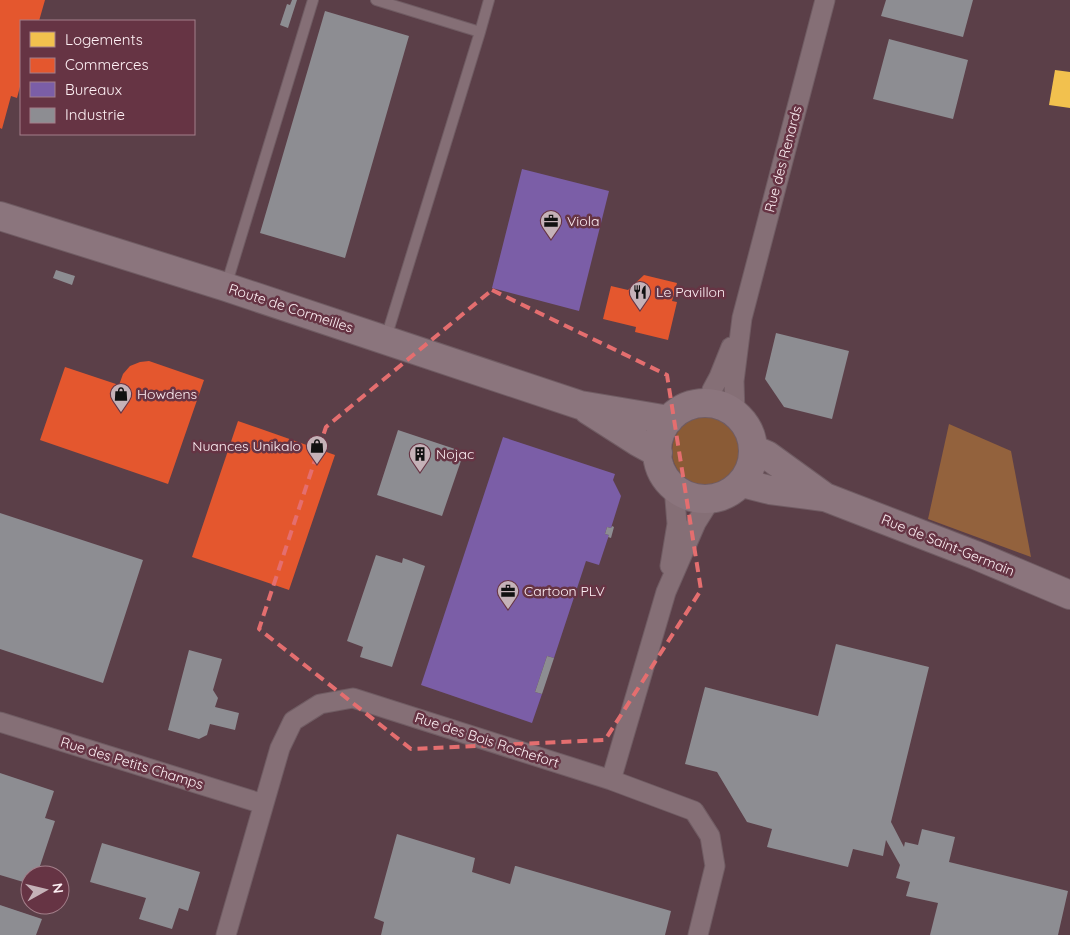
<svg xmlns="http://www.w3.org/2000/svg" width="1070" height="935" font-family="Quicksand,sans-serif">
	<rect width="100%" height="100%" fill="#5b3f48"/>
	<path fill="#8a5b36" d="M672 451a34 34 0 1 1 68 0a34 34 0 1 1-68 0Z"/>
	<path fill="#93623d" d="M949,424L1011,451L1031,557L928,519Z"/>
	<path fill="#f2c14e" d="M1055,70L1070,72V108L1049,105Z"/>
	<path fill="#e4572e" d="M0,0H45L39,21H21V83L17,98L11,96L2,129L0,128Z
		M644,275L677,283L672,301L677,302L668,340L635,332L636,327L603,319L611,286L628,290Z
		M149,361L204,380L168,484L40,440L65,367L119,385L123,374L130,366L140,362Z
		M238,421L335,455L289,590L192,557Z"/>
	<path fill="#7b5ea7" d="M522,169L609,191L579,311L492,288Z
		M503,437L615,474L613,480L621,496L611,528L607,527L605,534L609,535L599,565L586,561L554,658L547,656L535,692L542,694L532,723L421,685Z"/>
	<path fill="#8d8d92" d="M292,0H297L288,28L280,25L287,4L290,5Z
		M886,0H973L963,37L881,16Z
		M325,11L409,36L345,258L260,233Z
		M889,39L968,60L953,119L873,99Z
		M56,270L75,276L72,285L53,278Z
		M776,333L849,351L832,419L784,407L765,379Z
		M398,430L464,452L442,516L377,495Z
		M0,513L143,560L103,683L0,649Z
		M612,526L614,527L611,538L608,537L609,535L605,534L607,527L611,528Z
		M376,555L402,563L403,558L425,566L392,667L360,657L363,647L347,641Z
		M836,644L929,667L891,822L904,847L905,842L918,845L922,829L955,837L949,862L1068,891L1058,935H930L938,903L906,896L910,882L896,878L900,865L886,840L883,856L853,849L848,867L767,847L772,829L747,822L717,772L685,764L705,687L818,716Z
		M189,650L222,659L213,690L218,698L215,707L239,713L235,730L210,724L207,735L199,739L168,730Z
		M547,656L554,658L542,694L535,692Z
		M0,773L54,791L45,818L55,821L37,875H30V884L0,875Z
		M397,834L475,858L472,872L510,884L515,866H516L671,911L665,935H381L384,922L374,918Z
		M102,843L200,872L188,911L179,908L172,929L139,919L146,898L90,882Z
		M0,905L42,919L36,935H0Z"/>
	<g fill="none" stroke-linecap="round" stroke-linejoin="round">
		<g stroke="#705c63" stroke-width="12">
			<path id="lane" d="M376,0L480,32L489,0
				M226,286L313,0
				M386,338L480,32"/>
		</g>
		<g stroke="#705c63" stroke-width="21">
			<path id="street" d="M708,403L712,390L719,377L731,347
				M735,414L734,381L742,318L825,0
				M670,566L677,524L674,487
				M0,722L263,804
				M611,780L666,592L696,523L711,499
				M226,935L280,748L293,721L320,704L353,698L611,780L694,811L710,836L715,866L698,935"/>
		</g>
		<g stroke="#705c63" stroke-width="30">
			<path id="secondary" d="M0,216L226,287L580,405L669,420
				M657 451a48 48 0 1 1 96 0a48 48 0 1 1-96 0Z
				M588,410L638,442L658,453
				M753,449L767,455L825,497L975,555L1070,595
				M742,483L770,490L824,497"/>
		</g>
		<use href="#lane" stroke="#856f76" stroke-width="10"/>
		<use href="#street" stroke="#856f76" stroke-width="19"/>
		<use href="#secondary" stroke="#8b757d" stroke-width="28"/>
	</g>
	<path fill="none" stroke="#e46e6f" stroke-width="4" stroke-dasharray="10 6" stroke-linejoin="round" d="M492,290L667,375L701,590L605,740L411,749L259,629L326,427Z"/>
	<defs>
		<g id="office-pin" transform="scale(1.125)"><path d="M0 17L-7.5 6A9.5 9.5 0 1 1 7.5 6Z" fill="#c5b2b8" stroke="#663444"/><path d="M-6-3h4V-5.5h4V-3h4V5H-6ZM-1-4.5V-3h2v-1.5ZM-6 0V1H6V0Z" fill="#111"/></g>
		<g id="restaurant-pin" transform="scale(1.125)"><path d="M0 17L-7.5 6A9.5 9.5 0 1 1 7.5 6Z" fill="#c5b2b8" stroke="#663444"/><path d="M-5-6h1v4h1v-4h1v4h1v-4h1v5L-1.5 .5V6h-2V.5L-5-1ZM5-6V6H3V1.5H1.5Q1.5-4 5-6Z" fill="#111"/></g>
		<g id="shop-pin" transform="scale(1.125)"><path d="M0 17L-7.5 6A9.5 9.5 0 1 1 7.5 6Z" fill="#c5b2b8" stroke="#663444"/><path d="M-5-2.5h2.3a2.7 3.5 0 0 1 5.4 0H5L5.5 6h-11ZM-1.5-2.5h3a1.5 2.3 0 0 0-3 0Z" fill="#111"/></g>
		<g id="building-pin" transform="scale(1.125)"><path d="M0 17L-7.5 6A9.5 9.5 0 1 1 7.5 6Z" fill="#c5b2b8" stroke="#663444"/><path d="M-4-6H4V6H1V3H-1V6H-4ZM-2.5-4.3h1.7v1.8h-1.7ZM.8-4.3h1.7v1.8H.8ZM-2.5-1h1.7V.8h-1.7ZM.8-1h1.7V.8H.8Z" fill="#111"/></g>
	</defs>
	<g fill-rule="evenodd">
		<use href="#office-pin" x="551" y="221"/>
		<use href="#restaurant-pin" x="640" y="292"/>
		<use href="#shop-pin" x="121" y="394"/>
		<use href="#shop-pin" x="317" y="446"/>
		<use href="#building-pin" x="420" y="454"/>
		<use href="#office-pin" x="508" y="591"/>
	</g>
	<g text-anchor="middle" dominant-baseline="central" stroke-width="5" stroke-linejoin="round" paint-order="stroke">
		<g font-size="14" fill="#fef0f4" stroke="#663444">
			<text transform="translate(783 159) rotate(-75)">Rue des Renards</text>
			<text transform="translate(291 308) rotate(18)">Route de Cormeilles</text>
			<text transform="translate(948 545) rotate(22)">Rue de Saint-Germain</text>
			<text transform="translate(487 740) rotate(18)">Rue des Bois Rochefort</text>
			<text transform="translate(132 763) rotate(17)">Rue des Petits Champs</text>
		</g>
		<g font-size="14" fill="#fef0f4" stroke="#663444" text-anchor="start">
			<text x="567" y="221">Viola</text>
			<text x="656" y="292">Le Pavillon</text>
			<text x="137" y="394">Howdens</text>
			<text x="301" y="446" text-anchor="end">Nuances Unikalo</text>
			<text x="436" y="454">Nojac</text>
			<text x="524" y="591">Cartoon PLV</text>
		</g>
	</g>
	<rect x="20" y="20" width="175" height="115" fill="#663444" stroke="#a37f8a"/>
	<rect x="30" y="32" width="25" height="15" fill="#f2c14e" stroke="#a37f8a"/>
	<text x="65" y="45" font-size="15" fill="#fef0f4">Logements</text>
	<rect x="30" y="58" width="25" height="15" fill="#e4572e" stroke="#a37f8a"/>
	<text x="65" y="70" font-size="15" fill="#fef0f4">Commerces</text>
	<rect x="30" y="82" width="25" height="15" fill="#7b5ea7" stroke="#a37f8a"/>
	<text x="65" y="95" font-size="15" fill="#fef0f4">Bureaux</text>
	<rect x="30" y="108" width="25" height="15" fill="#8d8d92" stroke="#a37f8a"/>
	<text x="65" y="120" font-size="15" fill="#fef0f4">Industrie</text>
	<g transform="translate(45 890) rotate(82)"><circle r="24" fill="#663444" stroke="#a37f8a"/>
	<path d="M0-4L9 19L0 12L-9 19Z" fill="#c5b2b8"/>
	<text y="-8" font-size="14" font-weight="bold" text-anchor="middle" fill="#fef0f4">N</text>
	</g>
</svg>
